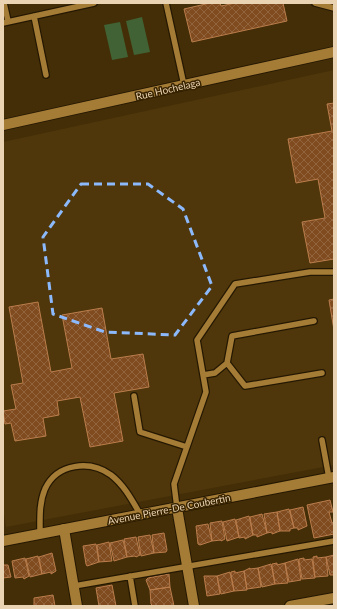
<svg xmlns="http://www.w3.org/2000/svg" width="337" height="609" font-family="Lato,sans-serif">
	<defs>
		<pattern id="building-cross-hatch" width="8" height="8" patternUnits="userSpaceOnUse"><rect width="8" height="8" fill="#7f4b1f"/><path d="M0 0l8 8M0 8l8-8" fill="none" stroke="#91643d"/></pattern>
	</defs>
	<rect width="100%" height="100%" fill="#442e07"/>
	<path fill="#4f370b" d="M334,70V465L6,527L3,508V142Z"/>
	<path fill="#416234" d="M142,17L150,52L134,55L126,21Z
		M120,22L128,57L112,60L104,25Z"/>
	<path fill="url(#building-cross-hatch)" stroke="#bb7d4c" d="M210,3H220L221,6L235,3H283L287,21L192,42L184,9Z
		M334,103V259L310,263L302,222L325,218L318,179L296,183L288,139L332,131L327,104Z
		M334,299V330L329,300Z
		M38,302L51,372L72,368L62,315L102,308L111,359L143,354L149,387L114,393L123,441L90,447L80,397L57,401L59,415L43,418L46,436L15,441L11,423L5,424L3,411L16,409L11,385L23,383L9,307Z
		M330,500L333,512H329L332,523L334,522V534L314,538L307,505Z
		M303,507L307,526L298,530V528H294L290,510Z
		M289,509L294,528L290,529V531H280L277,512Z
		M277,512L280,531L272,534V532L267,533L264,514Z
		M262,514L267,533L257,537V535H253L250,517Z
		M249,516L253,535L245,539V537L239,538L236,520Z
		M235,519L239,537L227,541L223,522Z
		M222,521L225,539L221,541V540L212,541L210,523Z
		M208,524L212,541L200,545L198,544L196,526Z
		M164,533L167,550L166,552L154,553L152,535Z
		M150,535L154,553L141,556L138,537Z
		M136,537L140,555L136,557L135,556L127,557L124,539Z
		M123,540L127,557L114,561L110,543Z
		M109,542L112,561L99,562L97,545Z
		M96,544L99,562L87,566L86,564L83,546Z
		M52,553L56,571L51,574V572L42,574L39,557Z
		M334,555V575H330L326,557Z
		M38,556L42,574L30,577L26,559Z
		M317,556V558L326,557L328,576L315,577L313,560V557Z
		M25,558L29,576L24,579L23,577L15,578L12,561Z
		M304,558V560L312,559L315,578L302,579L299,561V559Z
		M298,559L301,580L289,582L285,563Z
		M277,563V565L285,563L288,583L275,584L272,566V564Z
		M271,564L275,584L262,587L258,568Z
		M3,565H8L11,577L3,578V582Z
		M250,568V569L258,568L261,587L247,589L244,571Z
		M235,571V573L244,571L247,590L234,591L231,574V572Z
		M230,572L234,591L221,594L217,576Z
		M169,574L170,587L150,590L146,580L148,578Z
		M204,576H217L220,594L207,596Z
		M112,585L116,606H99L96,588Z
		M170,587L174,606H153L151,604L150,590Z
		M53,595L55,606H34V598Z"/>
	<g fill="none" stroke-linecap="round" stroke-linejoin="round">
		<g stroke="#251803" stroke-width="8">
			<path id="service" d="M4,3L8,21
				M166,3L184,85
				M315,3L334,8
				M34,16L46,75
				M3,23L94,3
				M227,363L245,386L322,373
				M203,375L215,373L227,363L232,336L314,321
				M134,396L140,432L187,447
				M322,440L329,478
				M177,508L174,484L206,392L197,340L235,284L310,272H334
				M40,534C40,518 39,503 45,489C57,463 90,460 111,475C124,485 132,500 140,514
				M130,576L135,606
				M74,586L334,541"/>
		</g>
		<g stroke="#251803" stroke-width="12">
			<path id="minor" d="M177,508L194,606
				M64,529L77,606
				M290,606L334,598"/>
		</g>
		<g stroke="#251803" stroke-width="12">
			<path id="tertiary" d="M3,541L334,477"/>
		</g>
		<g stroke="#251803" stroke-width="12">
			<path id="secondary" d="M3,125L334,52"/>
		</g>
		<use href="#service" stroke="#a57c36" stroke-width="5.5"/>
		<use href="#minor" stroke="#a57c36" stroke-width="10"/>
		<use href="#tertiary" stroke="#a57c36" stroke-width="10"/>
		<use href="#secondary" stroke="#a57c36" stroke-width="10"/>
	</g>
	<path fill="none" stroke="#8cb9fc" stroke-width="3" stroke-dasharray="8 5" stroke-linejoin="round" d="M81,184H148L183,209L212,286L175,335L105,332L53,314L43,237Z"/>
	<g text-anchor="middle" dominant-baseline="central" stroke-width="3" stroke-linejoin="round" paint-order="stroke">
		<g font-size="10" fill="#ead3b2" stroke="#392400">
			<text transform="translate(168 89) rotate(-13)">Rue Hochelaga</text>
			<text transform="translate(169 509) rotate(-11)">Avenue Pierre-De Coubertin</text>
		</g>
	</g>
	<rect width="337" height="609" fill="none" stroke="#ead3b2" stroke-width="8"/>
</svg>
